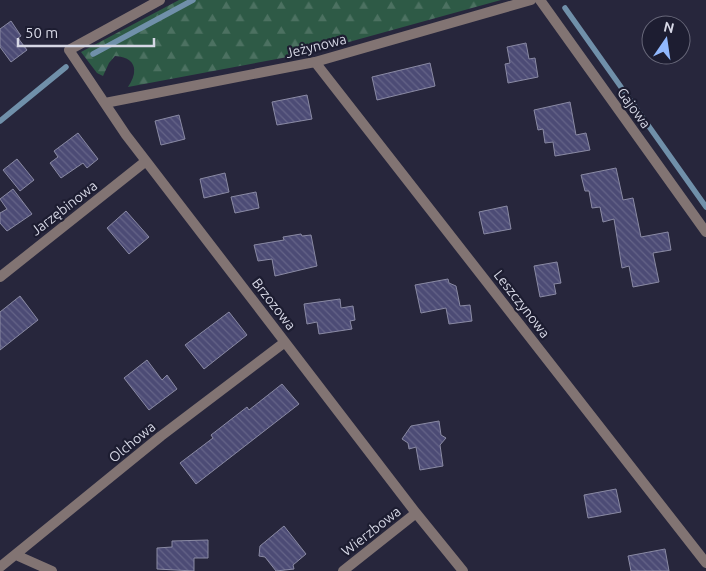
<svg xmlns="http://www.w3.org/2000/svg" width="706" height="571" font-family="Ubuntu,sans-serif">
	<defs>
		<pattern id="forest-firs" width="22" height="20" patternUnits="userSpaceOnUse" patternTransform="scale(1.25)"><rect width="22" height="20" fill="#2e5a46"/><path d="M5 1l3.5 6h-7zM16 11l3.5 6h-7z" fill="#4c7161"/></pattern>
		<pattern id="building-back-hatch" width="6" height="6" patternUnits="userSpaceOnUse" patternTransform="scale(1.25)"><rect width="6" height="6" fill="#4c4b75"/><path d="M-1 5l2 2M0 0l6 6M5-1l2 2" fill="none" stroke="#656488"/></pattern>
	</defs>
	<rect width="100%" height="100%" fill="#27263c"/>
	<path fill="url(#forest-firs)" d="M179,0H501L309,53L128,87C139,71 136,57 115,56L109,63L103,76L97,73L81,52Z"/>
	<g fill="none" stroke-linecap="round" stroke-linejoin="round">
		<path stroke="#7090aa" stroke-width="5.5" d="M565,8L706,207
			M93,54L193,0
			M0,121L66,67"/>
	</g>
	<path fill="url(#building-back-hatch)" stroke="#8a8aa4" d="M11,21L21,36L18,38L27,50L11,62L0,47V29Z
		M526,43L529,59L535,58L538,77L508,83L505,64L510,63L507,47Z
		M430,63L435,86L377,100L372,77Z
		M307,95L312,119L277,125L272,102Z
		M570,102L576,135L586,133L590,150L555,156L553,142L545,143L543,129L538,130L534,110Z
		M179,115L185,139L161,145L155,121Z
		M78,133L98,159L87,168L83,163L61,178L50,163L58,157L54,151Z
		M17,159L34,180L20,191L3,170Z
		M616,168L623,200L633,198L641,237L668,232L671,250L653,253L659,282L633,287L629,266L622,268L614,219L603,222L600,207L592,208L589,191H585L581,175Z
		M225,173L229,192L204,198L200,179Z
		M13,189L32,214L7,231L0,223V213L7,209L0,199Z
		M256,192L259,208L235,213L231,197Z
		M507,206L511,229L484,234L479,212Z
		M126,211L149,237L129,254L107,228Z
		M301,234L302,236L311,235L317,266L275,276L272,259L258,261L254,245L284,240L283,237Z
		M557,262L561,283L554,284L556,294L540,297L534,266Z
		M448,279L449,283L456,286L460,306L470,305L472,321L449,324L446,308L421,313L415,285Z
		M20,296L38,320L0,350V312Z
		M340,299L341,308L353,306L355,320L350,321L352,329L319,334L317,322L307,324L304,304Z
		M229,312L247,335L204,369L185,345Z
		M147,360L162,380L167,375L177,389L149,410L124,378Z
		M282,384L299,404L196,484L180,463L213,438L211,435L247,407L249,410Z
		M439,421L441,435L446,438L440,445L443,466L420,470L416,447L409,449L408,443L402,439L411,426Z
		M616,489L621,512L588,518L584,495Z
		M284,526L306,554L293,565L294,569L276,571L265,557L259,556L260,546Z
		M208,540V558H194V571L157,569V548L172,547V541Z
		M665,549L669,571H631L628,556Z"/>
	<g fill="none" stroke-linecap="round" stroke-linejoin="round">
		<path stroke="#827473" stroke-width="10" d="M160,0L69,50L126,135L146,161L416,513L463,571
			M540,0L706,232
			M315,62L706,563
			M105,103L315,62L531,0
			M0,277L146,161
			M16,555L52,571
			M0,567L161,436L285,342
			M343,571L416,513"/>
	</g>
	<g text-anchor="middle" dominant-baseline="central" stroke-width="4.5" stroke-linejoin="round" paint-order="stroke">
		<g font-size="14" fill="#d6d7e5" stroke="#1d1d31">
			<text transform="translate(316 46) rotate(-14)">Jeżynowa</text>
			<text transform="translate(634 108) rotate(54)">Gajowa</text>
			<text transform="translate(64 208) rotate(-38)">Jarzębinowa</text>
			<text transform="translate(274 304) rotate(52)">Brzozowa</text>
			<text transform="translate(522 304) rotate(52)">Leszczynowa</text>
			<text transform="translate(132 442) rotate(-39)">Olchowa</text>
			<text transform="translate(371 531) rotate(-38)">Wierzbowa</text>
		</g>
	</g>
	<g transform="translate(666 40) rotate(13)"><circle r="24" fill="#1d1d31" stroke="#676779"/>
	<path d="M0-4L9 19L0 12L-9 19Z" fill="#91b8fd"/>
	<text y="-8" font-size="14" font-weight="bold" text-anchor="middle" fill="#d6d7e5">N</text>
	</g>
	<path d="M18 38v8h136v-8" fill="none" stroke="#d6d7e5" stroke-width="2.5"/>
	<text x="25" y="38" font-size="15" fill="#d6d7e5" stroke="#1d1d31" stroke-width="4" paint-order="stroke">50 m</text>
</svg>
